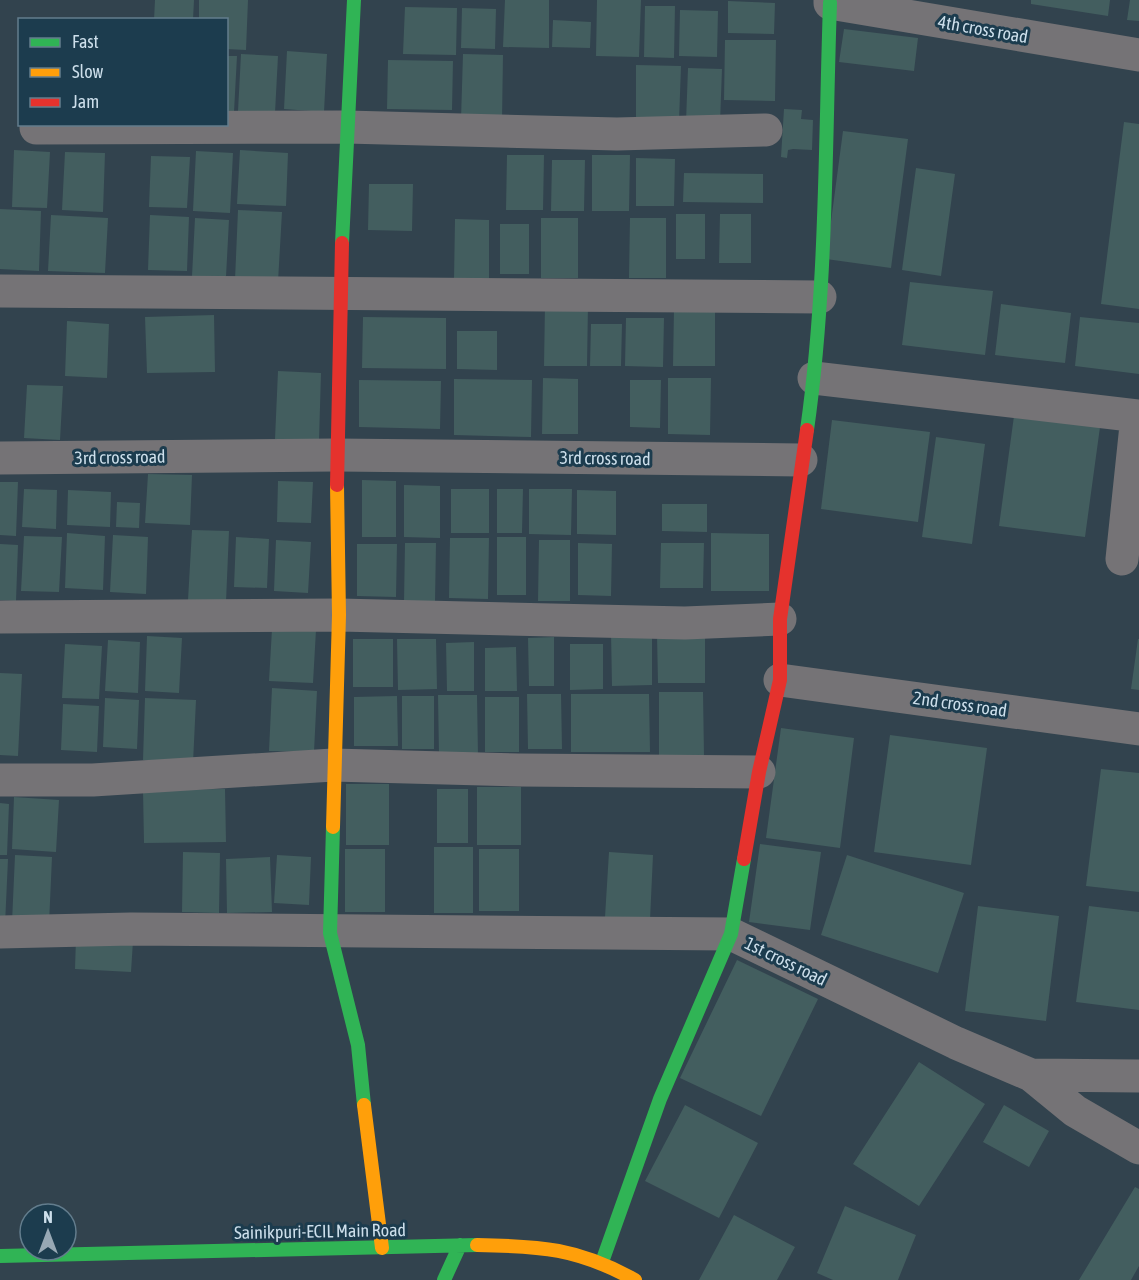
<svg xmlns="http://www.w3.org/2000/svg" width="1139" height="1280" font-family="'Asap Condensed',sans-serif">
	<rect width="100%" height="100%" fill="#32434e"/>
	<path fill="#435e5f" d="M155,0H194L193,20H154Z
		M199,0H248L246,50L226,49V20H199Z
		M505,0H549V48L503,47Z
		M597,0H641L639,57L596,56Z
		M1031,0H1110L1108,16L1031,4Z
		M1130,0H1139V21L1127,20Z
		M728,1L775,3L774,34L728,33Z
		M645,6H675L674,58L644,57Z
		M405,7L457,8L456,55L403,54Z
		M462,8L496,9L495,49L461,48Z
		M680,10L718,11L717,57L679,56Z
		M553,20L591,22L590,48L552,47Z
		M844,29L918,38L914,71L839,62Z
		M725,40H776L775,101L724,100Z
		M287,51L327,54L324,112L284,109Z
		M241,54L278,56L275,113L238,111Z
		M463,54L503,55L502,120L461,119Z
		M226,56H237L234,112H226Z
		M388,60L453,61L452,110L387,109Z
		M636,65L681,66L679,122L636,121Z
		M688,68L722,69L720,123L686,122Z
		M784,109L802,110L801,119L813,120L812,150L793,149L788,150L787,158L781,157Z
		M1124,122L1139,124V309L1101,304Z
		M843,131L908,139L891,268L826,259Z
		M14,150L50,152L47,208L12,207Z
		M240,150L288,153L286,206L237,204Z
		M196,151L233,153L230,213L193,211Z
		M65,152L105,153L103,212L62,210Z
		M507,155H544L543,210H506Z
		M592,155H630L629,211H592Z
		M151,156L190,157L187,208L149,207Z
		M636,158L675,159L674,206H636Z
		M552,160H585L584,211H551Z
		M916,168L955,174L941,276L902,270Z
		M684,173L763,174V203L683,202Z
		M369,184H413L412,231L368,230Z
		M0,209L41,211L39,271L0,269Z
		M238,210L282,212L278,282L235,280Z
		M676,214H705V259H676Z
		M720,214H751V263H719Z
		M51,215L108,218L105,273L48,271Z
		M150,215L189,217L187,271L148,270Z
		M195,218L229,220L226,277L192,276Z
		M541,218H578V278H541Z
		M630,218H666V278H629Z
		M455,219L489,220V280H454Z
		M500,224H529V274H500Z
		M910,282L993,291L985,355L902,345Z
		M545,304L588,305L587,366H544Z
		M1001,304L1071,313L1065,363L995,355Z
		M674,308L715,309V366H673Z
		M214,315L215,372L147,373L145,317Z
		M363,317L446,318V369L362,368Z
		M1080,317L1139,323V374L1075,366Z
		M626,318H664L663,367L625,366Z
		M67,321L109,324L107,378L65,376Z
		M591,324H622L621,366H590Z
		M457,331H497V370L457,369Z
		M278,371L321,373L319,441L275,439Z
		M543,378L578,379V434H542Z
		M668,378H711L710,435L668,434Z
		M454,379L532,380L531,437L454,435Z
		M359,380L441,381L440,429L359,427Z
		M630,380H661L660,428L630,427Z
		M27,385L63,386L60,440L24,438Z
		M1014,416L1100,427L1085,537L999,526Z
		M832,420L930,432L918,522L821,509Z
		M936,437L985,444L972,544L922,537Z
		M148,474L192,475L190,525L145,523Z
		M362,480L396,481V537H362Z
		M278,481L313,482L311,523L277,522Z
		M0,482H18L16,536L0,535Z
		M404,485L440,486V538L404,537Z
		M24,489L57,490L56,529L22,527Z
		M451,489H489V533H451Z
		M497,489H523L522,533H497Z
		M529,489H572L571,535L529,534Z
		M68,490L111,492L110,527L67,525Z
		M577,490L616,491V535L577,534Z
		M117,502L140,503L139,528L116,527Z
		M662,504H707V532L662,531Z
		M192,530L229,531L226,602L188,600Z
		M67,533L105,536L103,590L65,588Z
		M711,533L769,534V591H711Z
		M113,535L148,537L146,594L110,592Z
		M24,536L62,537L59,592L21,591Z
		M236,537L269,539L267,588L234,587Z
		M497,537H526V595H497Z
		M450,538H489L488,599L449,598Z
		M276,540L311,542L308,593L274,591Z
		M539,540H570V601H538Z
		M405,543H436L435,602H404Z
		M578,543L612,544L611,596L578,595Z
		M661,543H704L703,588H660Z
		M0,544L18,545L16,601L0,600Z
		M357,544H397L396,597L357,596Z
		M272,629L316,630L313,683L269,681Z
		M611,632H652V685L612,686Z
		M705,634V683H658L657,635Z
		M147,636L182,638L179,693L145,691Z
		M554,637V686H529L528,638Z
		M353,639H393V687H353Z
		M397,639H436L437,689L398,690Z
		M1138,639H1139V690L1131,689Z
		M108,640L140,642L138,693L105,691Z
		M474,642V691H447L446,643Z
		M65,644L102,646L99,699L62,698Z
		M570,644H603V689L570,690Z
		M516,647L517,691H485V648Z
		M0,673L22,674L18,756L0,755Z
		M272,688L317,691L314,752L269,751Z
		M659,692H703L704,756L659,757Z
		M527,694H561L562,749H528Z
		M571,694H649L650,752H571Z
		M438,695H477L478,756H439Z
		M397,696L398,746H354V697Z
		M402,696H434V749H402Z
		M485,697H519V752H485Z
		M105,698L139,700L137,749L103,747Z
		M145,698L196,700L193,763L143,760Z
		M63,704L99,706L97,752L61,750Z
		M781,728L854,738L840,848L766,838Z
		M890,735L987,748L971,865L874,852Z
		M1101,769L1139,773V892L1086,886Z
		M346,784H389V845H346Z
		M477,787H521V845H477Z
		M225,789L226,842L144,843L143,790Z
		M437,789H468V843H437Z
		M14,797L59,800L56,852L12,849Z
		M0,803L9,804L7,855H0Z
		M760,844L821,852L810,930L749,922Z
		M434,847H473V913H434Z
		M345,849H385V912H345Z
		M479,849H519V911H479Z
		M183,852L220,853L219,913L182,912Z
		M609,852L653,855L650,920L605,917Z
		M15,855L52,857L49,924L12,922Z
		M277,855L311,857L309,905L274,903Z
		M847,855L964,893L938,973L821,935Z
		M270,857L272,912L227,913L226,859Z
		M0,859H8L5,925H0Z
		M978,906L1059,916L1046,1021L965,1011Z
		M1089,906L1139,912V1010L1076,1002Z
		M76,938L133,941L131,972L75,969Z
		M737,960L818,999L761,1116L680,1078Z
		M919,1062L985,1104L919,1206L853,1164Z
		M685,1105L758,1143L719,1218L645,1181Z
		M1004,1105L1049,1131L1029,1167L983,1142Z
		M1135,1187L1139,1189V1266L1131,1280H1079Z
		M845,1206L916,1235L898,1280H833L817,1273Z
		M734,1215L795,1247L777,1280H699Z"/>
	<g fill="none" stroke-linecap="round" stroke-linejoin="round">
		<path stroke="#757376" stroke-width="33" d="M830,0V3L1139,55
			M36,128L346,127L617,134L766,130
			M0,291L820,297
			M814,378L1139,416
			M0,458L336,455L801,460
			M1122,559L1137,416
			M0,617L339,615L685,623L780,619
			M780,680L1139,729
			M0,780H93L333,765L519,770L759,772
			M0,932L131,929L731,934L956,1043L1031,1075L1139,1076
			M1031,1075L1075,1111L1139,1148"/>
		<path stroke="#30b455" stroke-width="14" d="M342,243L354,0
			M807,430C827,289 825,145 830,3
			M333,827L330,933L358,1045L364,1105
			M0,1256L477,1245
			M602,1262L660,1099L731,934L744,859
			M444,1280L460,1245"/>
		<path stroke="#ff9f0a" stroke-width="14" d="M333,827L339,615L337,485
			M364,1105L382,1248
			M477,1245C540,1246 578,1248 635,1280"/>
		<path stroke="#e5322d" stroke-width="14" d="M337,485L342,243
			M744,859L759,772L780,680V619L807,430"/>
	</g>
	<g text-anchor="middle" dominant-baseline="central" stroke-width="6" stroke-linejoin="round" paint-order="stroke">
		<g font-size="18" fill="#cddfeb" stroke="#1c3c4e">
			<text transform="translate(983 29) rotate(10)">4th cross road</text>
			<text transform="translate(120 457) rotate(-1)">3rd cross road</text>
			<text transform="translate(605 458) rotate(1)">3rd cross road</text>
			<text transform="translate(960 704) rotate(8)">2nd cross road</text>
			<text transform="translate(786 961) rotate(26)">1st cross road</text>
			<text transform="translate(320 1231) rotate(-1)">Sainikpuri-ECIL Main Road</text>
		</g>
	</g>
	<rect x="18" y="18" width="210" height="108" fill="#1c3c4e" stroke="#637d8d" stroke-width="1.5"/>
	<rect x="30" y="38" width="30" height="9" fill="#30b455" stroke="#637d8d" stroke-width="1.5"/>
	<text x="72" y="48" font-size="18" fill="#cddfeb">Fast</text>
	<rect x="30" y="68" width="30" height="9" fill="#ff9f0a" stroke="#637d8d" stroke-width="1.5"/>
	<text x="72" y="78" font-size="18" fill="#cddfeb">Slow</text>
	<rect x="30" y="98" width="30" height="9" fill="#e5322d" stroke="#637d8d" stroke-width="1.5"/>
	<text x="72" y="108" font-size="18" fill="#cddfeb">Jam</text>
	<g transform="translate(48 1232)"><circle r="28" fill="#1c3c4e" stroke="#637d8d" stroke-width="1.5"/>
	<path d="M0-4.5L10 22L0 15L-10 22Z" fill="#97a8b4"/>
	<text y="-9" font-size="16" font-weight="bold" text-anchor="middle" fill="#cddfeb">N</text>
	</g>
</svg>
